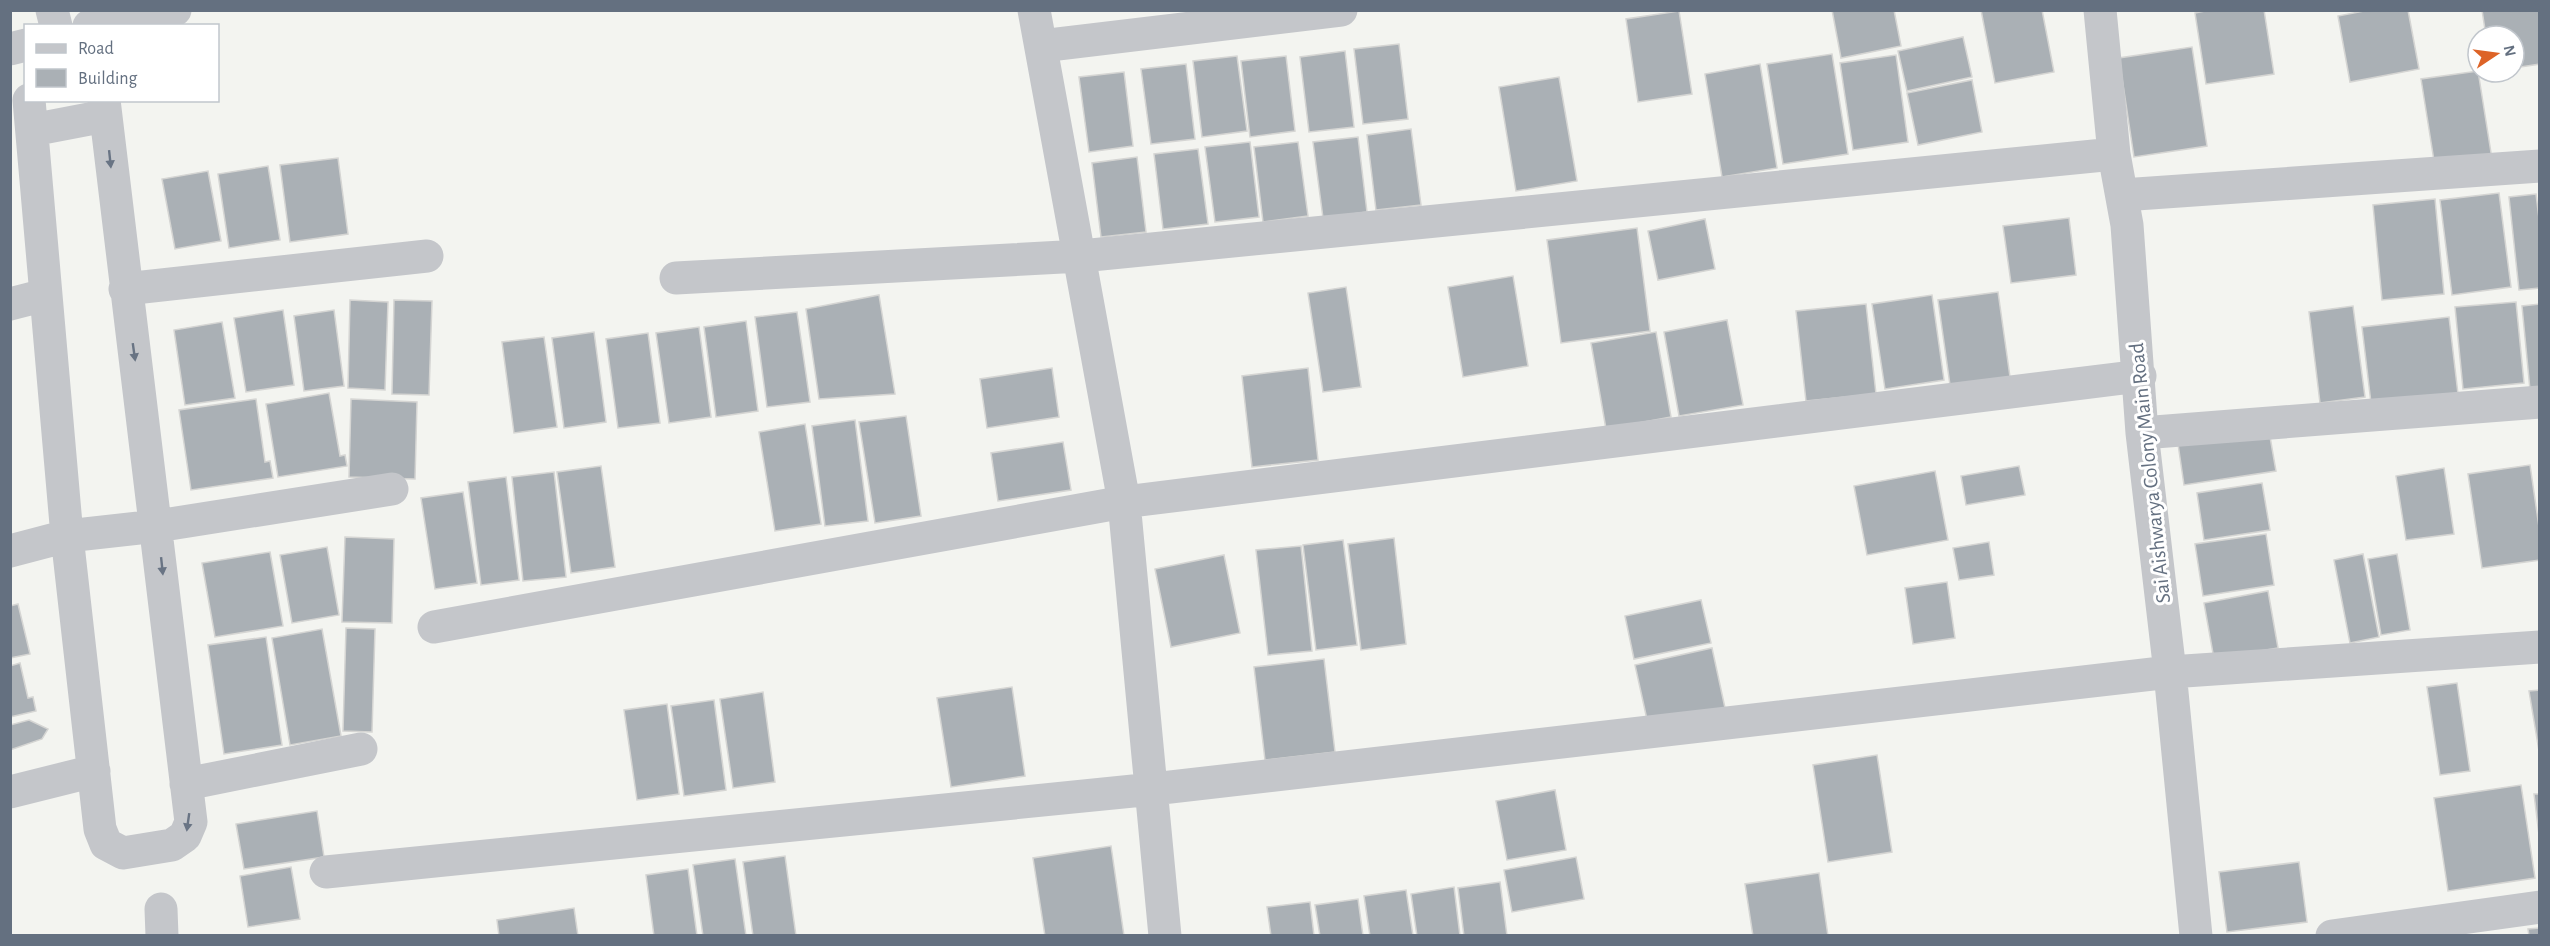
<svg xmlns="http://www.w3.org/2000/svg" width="2550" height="946" font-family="'Alegreya Sans',sans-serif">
	<rect width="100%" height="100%" fill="#f3f4f0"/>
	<path fill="#aab0b5" stroke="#d5d5d3" stroke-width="1.5" d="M1832,10H1894L1901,46L1841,58Z
		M1981,10H2042L2054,72L1995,83Z
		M2210,10H2264L2274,74L2206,84L2195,13Z
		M2369,10H2408L2419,69L2350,82L2338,16Z
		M2482,10H2540V64L2514,68V36H2486Z
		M1679,11L1692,94L1638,102L1626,19Z
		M1963,37L1972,77L1907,91L1898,51Z
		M1399,44L1408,119L1363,124L1354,49Z
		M2192,47L2207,146L2134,157L2119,58Z
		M1345,51L1354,127L1309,132L1300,57Z
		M1832,54L1848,154L1783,164L1767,64Z
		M1896,55L1908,142L1853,150L1840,63Z
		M1237,56L1247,131L1202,137L1193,61Z
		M1286,56L1295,131L1250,137L1241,61Z
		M1186,64L1195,139L1151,144L1141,69Z
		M1760,64L1777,168L1722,177L1705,74Z
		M2478,71L2492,159L2435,167L2421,79Z
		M1124,72L1133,146L1089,152L1079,77Z
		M1559,77L1577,181L1516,191L1499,87Z
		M1972,80L1982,132L1918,145L1907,93Z
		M1411,129L1421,205L1376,210L1367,135Z
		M1358,137L1367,212L1323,218L1313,142Z
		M1250,142L1259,217L1215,222L1205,147Z
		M1298,142L1308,216L1263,222L1254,147Z
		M1198,149L1208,224L1163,229L1154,154Z
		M1137,157L1146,232L1101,237L1092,163Z
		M338,158L348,234L290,242L280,165Z
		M268,166L280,240L229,248L218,174Z
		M208,171L221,241L175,249L162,179Z
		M2499,193L2511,287L2452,295L2440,200Z
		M2536,194L2540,227V288L2519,290L2509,197Z
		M2435,199L2444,294L2382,300L2373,205Z
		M2069,218L2076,275L2011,283L2003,226Z
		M1705,219L1715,269L1658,280L1648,231Z
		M1637,228L1650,331L1561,343L1547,240Z
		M1513,276L1528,366L1463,377L1448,287Z
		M1346,287L1361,387L1323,392L1308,293Z
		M1998,292L2011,384L1951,392L1938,300Z
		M879,295L895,394L819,399L806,309Z
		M1932,295L1944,380L1885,389L1872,304Z
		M350,300L388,302L385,390L348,388Z
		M394,300L432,301L429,395L392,394Z
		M2516,302L2524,383L2463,389L2455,307Z
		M1866,304L1876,394L1806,401L1796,311Z
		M2540,304V389L2530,390L2522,306Z
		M2353,306L2365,397L2320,403L2309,312Z
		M283,310L294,385L246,392L234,318Z
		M334,310L344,386L304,391L294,316Z
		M797,312L810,402L767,407L755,317Z
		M2449,317L2458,394L2371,403L2362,327Z
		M1727,320L1743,405L1679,416L1664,332Z
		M746,321L758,411L716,417L704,327Z
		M222,322L235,398L185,405L174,330Z
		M699,327L711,417L669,423L656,333Z
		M594,332L606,422L564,428L552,338Z
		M1656,332L1671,417L1606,429L1591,343Z
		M648,333L660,423L618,428L606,339Z
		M544,337L557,427L514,433L502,342Z
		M1052,368L1059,417L987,428L980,379Z
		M1308,368L1318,460L1252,467L1242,376Z
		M329,393L340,456L345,455L347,466L278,477L266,404Z
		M256,399L265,462L270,461L273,478L191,490L179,410Z
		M351,399L417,402L415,479L349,477Z
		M906,416L921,516L875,523L859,422Z
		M855,420L868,521L825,526L812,426Z
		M805,424L821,524L775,531L759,432Z
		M2269,431L2276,471L2184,485L2178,444Z
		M1063,442L1071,490L998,501L991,453Z
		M2530,465L2540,534V560L2482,568L2468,474Z
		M601,466L615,567L571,573L557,472Z
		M2019,466L2025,495L1966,505L1961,476Z
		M2444,468L2454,534L2406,540L2396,476Z
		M1935,471L1948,540L1867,555L1854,486Z
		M554,472L566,577L523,581L512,477Z
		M506,477L519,580L481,585L468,482Z
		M2262,483L2270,530L2204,540L2197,493Z
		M463,492L477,583L435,589L421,498Z
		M2266,534L2274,585L2203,596L2195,544Z
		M345,537L394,539L392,623L342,622Z
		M1394,538L1406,644L1361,650L1348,544Z
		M1343,540L1357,645L1316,650L1303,545Z
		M1989,542L1994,575L1959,580L1953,548Z
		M1301,546L1312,651L1268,655L1256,550Z
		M327,547L339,615L292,623L280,555Z
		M270,552L283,626L215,637L202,563Z
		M2363,554L2379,637L2350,643L2334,560Z
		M2397,554L2410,630L2381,635L2368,559Z
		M1224,555L1240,633L1171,647L1155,569Z
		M1947,582L1955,638L1913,644L1905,588Z
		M2268,591L2278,648L2214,659L2204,603Z
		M1701,600L1711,643L1634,659L1625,616Z
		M18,604L30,654L10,658V606Z
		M346,628L375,629L372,732L343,731Z
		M322,629L341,736L290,745L272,638Z
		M266,637L282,745L224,754L208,645Z
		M1712,648L1725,708L1648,724L1635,665Z
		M1324,659L1335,752L1265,760L1254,667Z
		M20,663L28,698L33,697L36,711L10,717V666Z
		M2457,683L2470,771L2440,775L2427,687Z
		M1012,687L1025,776L951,787L937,698Z
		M2540,690V757L2529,691Z
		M763,692L775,782L733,788L720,699Z
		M714,700L726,790L684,796L671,706Z
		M667,704L679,794L637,800L624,710Z
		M29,720L48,729L42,739L10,750V725Z
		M1877,755L1892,852L1828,862L1813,765Z
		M2521,785L2535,878L2448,891L2434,798Z
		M1555,790L1566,850L1507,860L1496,801Z
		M2534,794H2540V843Z
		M317,811L324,857L244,869L236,824Z
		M1111,846L1124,936H1045L1033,858Z
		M785,856L796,936H753L743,862Z
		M1576,857L1584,899L1512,912L1504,870Z
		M735,859L746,936H703L693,865Z
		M2299,862L2307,922L2227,932L2219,872Z
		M291,867L300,919L248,927L240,876Z
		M688,869L697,936H654L646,875Z
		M1819,873L1828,936H1753L1745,884Z
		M1500,882L1507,936H1464L1458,888Z
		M1454,887L1460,936H1417L1411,894Z
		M1406,890L1413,936H1370L1364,896Z
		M1358,899L1363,936H1320L1315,905Z
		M1310,902L1314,936H1271L1267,907Z
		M574,908L578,936H499L497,920Z
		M2540,928V936H2529L2528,929Z"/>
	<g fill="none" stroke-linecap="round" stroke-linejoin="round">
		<path stroke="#c4c6ca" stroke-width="33" d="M52,10L56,26
			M1034,10L1124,502L1165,936
			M2100,10L2114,154L2127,225L2142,433L2170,672L2196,936
			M89,26L175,10
			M1041,46L1341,10
			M10,49L26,45
			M29,100L67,536L100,829L106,844L123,853L172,845L185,836L191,822C163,581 132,341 104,100
			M32,130L105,116
			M2122,195L2540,166
			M676,278L1081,256L2114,154
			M125,289L427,256
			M10,304L45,295
			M2142,433L2540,402
			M10,551L67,536L157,526L392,489
			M434,627L1124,502L2140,376
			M186,784L361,749
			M10,792L94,771
			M326,872L1153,789L2170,672L2540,647
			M161,909L162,936
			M2332,936L2540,907"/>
	</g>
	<defs><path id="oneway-solid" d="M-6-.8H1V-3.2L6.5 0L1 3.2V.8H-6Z" transform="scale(1.5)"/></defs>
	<g fill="#697484">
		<use href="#oneway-solid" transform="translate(110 159) rotate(84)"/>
		<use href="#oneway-solid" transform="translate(134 352) rotate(82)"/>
		<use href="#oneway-solid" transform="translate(162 566) rotate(84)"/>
		<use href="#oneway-solid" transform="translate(188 822) rotate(98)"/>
	</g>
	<g text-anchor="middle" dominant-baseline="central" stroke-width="6" stroke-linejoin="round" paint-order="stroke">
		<g font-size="21" fill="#647080" stroke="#fff">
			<text transform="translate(2150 473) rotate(-96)">Sai Aishwarya Colony Main Road</text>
		</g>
	</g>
	<rect width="2550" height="946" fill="none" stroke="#647080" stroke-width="24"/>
	<rect x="24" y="24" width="195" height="78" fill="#ffffff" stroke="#c1c6cc" stroke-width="1.5"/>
	<rect x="36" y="44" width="30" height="9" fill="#c4c6ca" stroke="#c1c6cc" stroke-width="1.5"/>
	<text x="78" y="54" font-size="18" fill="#647080">Road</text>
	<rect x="36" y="69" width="30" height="18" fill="#aab0b5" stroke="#c1c6cc" stroke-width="1.5"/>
	<text x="78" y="84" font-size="18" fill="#647080">Building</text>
	<g transform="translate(2496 54) rotate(77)"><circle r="28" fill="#ffffff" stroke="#c1c6cc" stroke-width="1.5"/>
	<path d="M0-4.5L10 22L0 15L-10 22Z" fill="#dd6327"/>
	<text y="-9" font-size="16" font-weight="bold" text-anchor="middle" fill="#647080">N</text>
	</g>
</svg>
